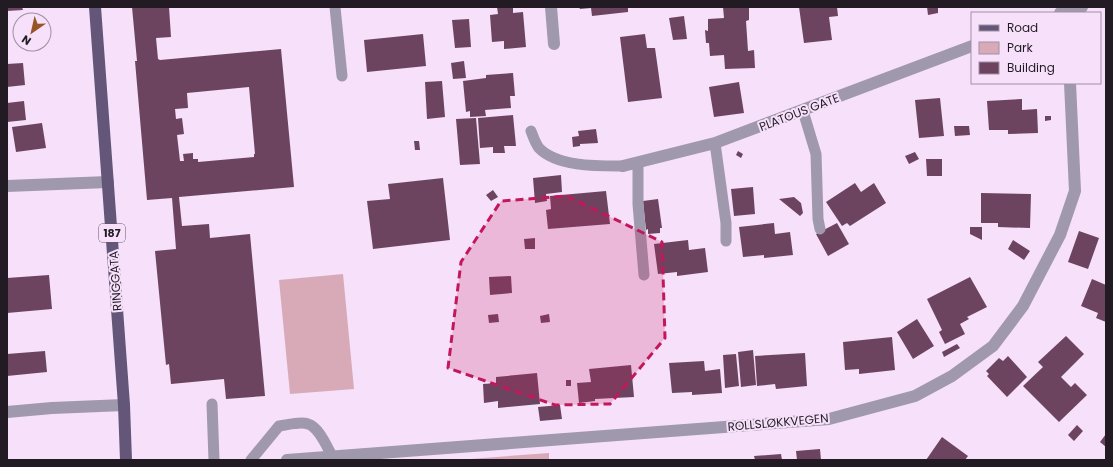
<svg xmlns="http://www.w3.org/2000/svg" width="1113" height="467" font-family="Poppins,sans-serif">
	<rect width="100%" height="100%" fill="#f6e0fa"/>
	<path fill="#d8aab8" d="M343,274L354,389L290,394L279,280Z
		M549,453V460H457Z"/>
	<path fill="#6d4460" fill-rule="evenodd" d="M7,7H22L23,10L7,11Z
		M132,7H169L171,37L156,38L158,59L160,60L281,49L294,187L179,197L182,226L209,224L210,238L250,234L265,396L226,399L224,379L171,384L169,364L166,365L155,251L176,249L172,198L147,200L135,61H137ZM249,87L255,154H254V157L198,162V159H193V153L183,154L184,161H180L177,135L184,134L182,118L176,119L175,109L188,108L187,93Z
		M497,7H513V13L523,12L526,47L504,49V41L492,42L490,15L498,14Z
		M579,7H628V12L592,16L591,8L580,9Z
		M723,7H749V20L746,21L748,51L754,50L755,68L725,69L724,55L710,56L709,43H706L705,30L708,31V19L724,18Z
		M799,7H837L838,16L829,17L832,40L804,43Z
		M927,7H938V13L928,15Z
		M684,16L687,39L673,40L669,18Z
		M469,19L471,47L455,48L452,20Z
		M423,34L426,66L367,72L364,40Z
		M645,34L647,48H655L662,98L628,102L620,37Z
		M464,61L466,78L453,79L451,63Z
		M23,63L25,85L7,87V64Z
		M513,73L515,96H510L511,108L485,110L486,116L470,117V111L466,112L463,81L486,78V75Z
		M442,81L445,117L427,119L425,82Z
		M739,82L744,113L714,117L709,87Z
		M940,98L944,136L919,138L915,100Z
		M1022,99V110L1037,109L1038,133L1008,134V130H989L987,101Z
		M24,101L26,120L7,122V103Z
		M513,115L516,146H504L505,153H493V147L480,148L478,118Z
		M1045,116H1051V120L1045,121Z
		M476,118L480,164L460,165L456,119Z
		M42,123L46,148L16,152L12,127Z
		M954,126H969L970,135L955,136Z
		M596,129L598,143L580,144V146L573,147L572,137L579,136L578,131Z
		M414,141H419L420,150H415Z
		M738,151L743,154L741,158L736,155Z
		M915,152L919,159L909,164L905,156Z
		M926,159H942V176H927Z
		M561,175L562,192L546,194L547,201L535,203L533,178Z
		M443,178L450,240L373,249L367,201L390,199L388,184Z
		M855,183L861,192L874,183L886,203L850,226L847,223L842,226L826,202Z
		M753,187L755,214L734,216L731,189Z
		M493,190L498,197L491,201L486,195Z
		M606,191L610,224L548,229L546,210L551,209L550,196Z
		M981,193L1031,194L1030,228L998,227V223H981Z
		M794,197L801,203L803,213L800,216L779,199Z
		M658,199L662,228H660V233L648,234V229L646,230L643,201Z
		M774,223L775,234L790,232L793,255L764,258V255L743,257L739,227Z
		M837,223L849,244L828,256L816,234Z
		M970,227H982V240L970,234Z
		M1079,231L1099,238L1088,269L1068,262Z
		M535,238V249H525L524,239Z
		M688,240L689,250L705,248L708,272L677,276V272L658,274L654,244Z
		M1013,240L1030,251L1024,260L1008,249Z
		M49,275L52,309L7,313V278Z
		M511,276L512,293L490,295L489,277Z
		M970,277L987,307L967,317L969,319L960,324L965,334L945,344L939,332L942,330L927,299Z
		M1092,279L1106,285V322L1096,318L1098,313L1081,306Z
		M498,314L499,322L489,323L488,315Z
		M549,314L550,322L541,323L540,316Z
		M917,319L934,346L913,359L897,332Z
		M1066,336L1084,354L1061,377L1071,387L1075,383L1087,395L1059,422L1023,386L1043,367L1038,362Z
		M892,337L895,370L859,374V369L845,370L843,342Z
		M957,344L960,348L944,357L942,352Z
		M753,350L756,385L741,387L738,352Z
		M45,351L47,372L7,376V354Z
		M805,353L807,386L776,389L775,384L757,386L755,356Z
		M736,354L739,386L725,388L723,355Z
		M1008,356L1027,377L1007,397L987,376L989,374L986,371L999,358L1003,361Z
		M704,361L705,371L720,369L722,393L692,395V392L672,393L669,363Z
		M631,365L634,397L595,399V401L579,403L577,383L591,382L589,369Z
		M537,373L540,404L498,408V401L484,403L483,384L496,383V377Z
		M566,380H571V386H566Z
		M560,405L562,419L540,421L538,407Z
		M1077,425L1083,431L1074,441L1068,435Z
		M1106,434V447L1100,442Z
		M942,437L968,456L965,460H926Z
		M820,449L821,460H797L796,451Z
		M781,454L782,460H755L754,456Z"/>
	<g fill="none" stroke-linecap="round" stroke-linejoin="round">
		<path stroke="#a098ad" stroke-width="11" d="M335,7L342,76
			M803,111L816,154L818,219L820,229
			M531,131C533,136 535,143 539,148C557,167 599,166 623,166
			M715,143L726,223V241
			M638,163V204L644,275
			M212,404L214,460
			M251,460L279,426C288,425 300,421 308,424C319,427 327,447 332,456"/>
		<path stroke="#a098ad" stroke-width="12" d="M551,7L554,44
			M1060,13L1082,7
			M623,166L715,143L972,46
			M7,186L108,182
			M7,412L52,408L124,405
			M287,460L829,419L915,396L952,376L993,346L1023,306L1060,235L1075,191L1070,83"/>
		<path stroke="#645679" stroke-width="12" d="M95,7L124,405L126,460"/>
	</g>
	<path fill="#c2185b" fill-opacity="0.2" stroke="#c2185b" stroke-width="3" stroke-dasharray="8 5" stroke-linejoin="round" d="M567,196L662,242L665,338L610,404L555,405L448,368L461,262L501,201Z"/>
	<g text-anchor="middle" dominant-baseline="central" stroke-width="4" stroke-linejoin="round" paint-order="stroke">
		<rect fill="#f6e0fa" stroke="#625664" stroke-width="1" x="99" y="224" width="26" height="18" rx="3"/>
		<g font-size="11" font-weight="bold" fill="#221b24">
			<text x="112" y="233">187</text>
		</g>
		<g font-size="12" fill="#221b24" stroke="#f6e0fa">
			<text transform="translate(799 112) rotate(-21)">PLATOUS GATE</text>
			<text transform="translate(115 281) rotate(-94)">RINGGATA</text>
			<text transform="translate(778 422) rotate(-5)">ROLLSLØKKVEGEN</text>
		</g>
	</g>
	<rect width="1113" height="467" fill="none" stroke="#221b24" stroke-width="16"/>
	<rect x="971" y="12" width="130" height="72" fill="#f6e0fa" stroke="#a191a4"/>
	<rect x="979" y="25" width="20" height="6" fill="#645679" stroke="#a191a4"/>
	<text x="1007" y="32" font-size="12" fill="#221b24">Road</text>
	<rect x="979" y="42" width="20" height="12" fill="#d8aab8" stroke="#a191a4"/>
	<text x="1007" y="52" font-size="12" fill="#221b24">Park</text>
	<rect x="979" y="62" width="20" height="12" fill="#6d4460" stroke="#a191a4"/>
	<text x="1007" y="72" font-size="12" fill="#221b24">Building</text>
	<g transform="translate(32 32) rotate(214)"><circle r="19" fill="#f6e0fa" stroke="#a191a4"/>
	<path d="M0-3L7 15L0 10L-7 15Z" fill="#985427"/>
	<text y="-6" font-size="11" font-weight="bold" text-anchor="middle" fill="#221b24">N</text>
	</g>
</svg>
